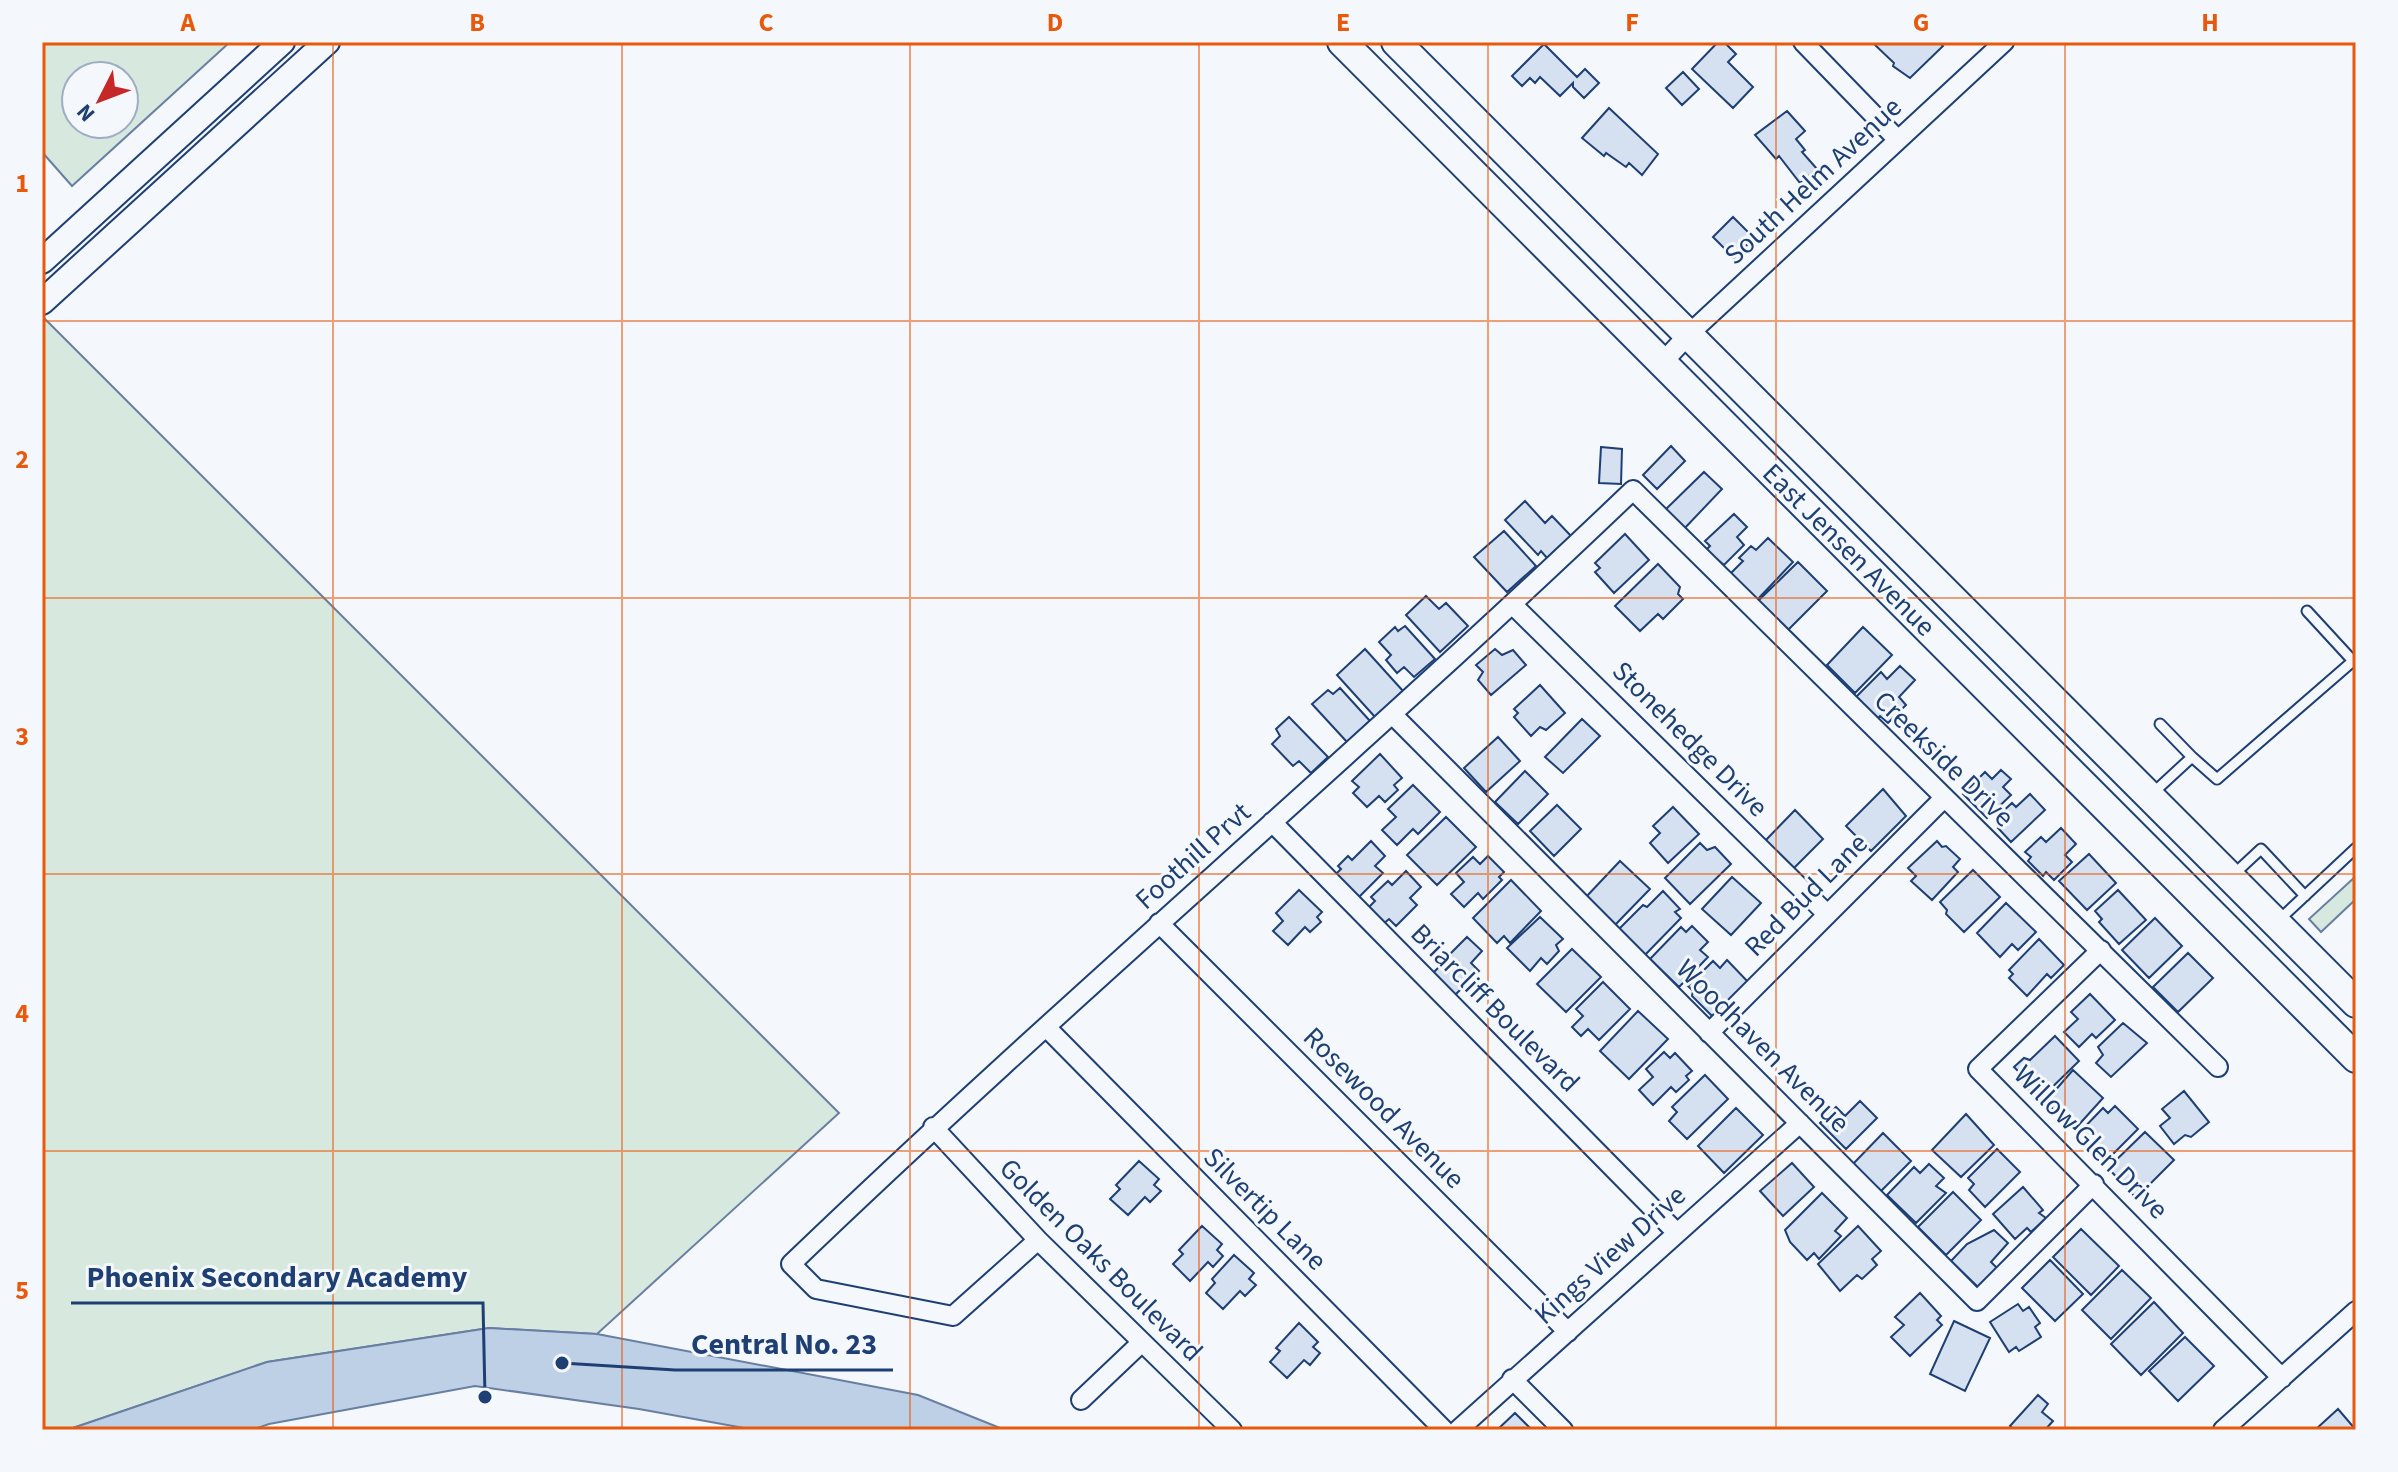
<svg xmlns="http://www.w3.org/2000/svg" width="2398" height="1472" font-family="'Source Sans 3',sans-serif">
	<rect width="100%" height="100%" fill="#f4f7fb"/>
	<path fill="#d7e8df" stroke="#687fa3" stroke-width="2" fill-rule="evenodd" d="M42,42H230L72,186L42,152ZM76,76H124V124H76Z
		M42,316L839,1113L597,1334L489,1328L267,1362L67,1430H42Z
		M2356,876V899L2321,932L2309,919Z"/>
	<path fill="#bed0e5" stroke="#687fa3" stroke-width="2" d="M489,1328L597,1334L918,1395L1005,1430H755L639,1409L475,1386L269,1424L252,1430H67L267,1362Z"/>
	<path fill="#d5e0f0" stroke="#1d3f73" stroke-width="2" d="M1718,42H1724L1736,54L1728,62L1753,87L1733,108L1692,69Z
		M1876,42H1939L1943,46L1910,78L1893,66L1894,63L1874,44Z
		M1544,44L1577,77L1585,69L1599,83L1584,98L1573,87V83L1560,96L1540,77L1535,83L1530,78L1522,86L1512,76Z
		M1683,72L1699,89L1682,105L1666,88Z
		M1609,108L1658,154L1642,175L1629,163L1626,167L1606,153L1604,156L1582,138Z
		M1787,111L1805,131L1796,139L1805,150L1802,152L1817,169L1800,183L1779,156L1776,159L1755,135Z
		M1733,217L1754,238L1734,258L1713,237Z
		M1671,446L1685,461L1657,489L1643,475Z
		M1601,447L1622,449L1621,484L1599,483Z
		M1704,472L1722,489L1682,531L1663,512Z
		M1525,501L1545,523L1552,516L1571,536L1547,558L1541,551L1538,555L1505,520Z
		M1734,514L1747,527L1737,537L1744,545L1724,565L1706,550L1710,546L1705,541Z
		M1504,531L1536,566L1507,592L1474,557Z
		M1625,534L1649,560L1614,593L1595,572L1600,568L1595,563Z
		M1768,538L1793,562L1756,601L1729,575L1743,561L1739,558L1751,546L1756,550Z
		M1798,562L1827,591L1787,631L1758,601Z
		M1658,564L1680,587L1678,594L1683,599L1663,619L1658,614L1640,631L1615,606Z
		M1426,596L1439,609L1446,603L1468,626L1440,652L1406,615Z
		M1405,626L1435,659L1414,677L1404,667L1397,673L1386,660L1391,655L1379,642L1395,627L1398,631Z
		M1863,627L1892,655L1855,693L1827,665Z
		M1365,649L1403,691L1375,717L1337,675Z
		M1495,649L1502,655L1513,650L1526,665L1491,695L1478,680L1483,672L1476,665Z
		M1900,666L1915,680L1899,697L1906,705L1888,723L1880,716L1877,719L1855,698L1881,672L1887,679Z
		M1540,685L1565,713L1546,730L1540,727L1531,736L1514,717L1518,713L1514,709Z
		M1340,688L1370,721L1347,742L1312,704L1328,690L1333,694Z
		M1289,717L1328,757L1311,773L1299,761L1293,766L1272,744L1280,736L1276,729Z
		M1582,719L1600,736L1563,773L1545,757Z
		M1498,737L1520,761L1486,792L1464,768Z
		M1380,754L1402,778L1394,785L1398,790L1385,802L1379,796L1367,807L1353,793L1359,787L1352,781Z
		M2001,770L2011,779L2003,787L2011,795L1987,818L1963,794L1985,772L1992,779Z
		M1525,771L1548,794L1518,824L1495,802Z
		M1413,785L1440,812L1418,834L1413,829L1397,845L1382,830L1396,817L1388,809Z
		M1883,789L1906,816L1871,851L1846,826Z
		M2030,794L2045,810L2011,842L1998,828L2006,820L2000,814L2012,803L2016,807Z
		M1557,805L1581,829L1554,856L1530,831Z
		M1673,807L1699,834L1668,863L1650,843L1660,833L1653,826Z
		M1795,810L1823,839L1791,871L1763,843Z
		M1446,817L1476,847L1437,885L1407,855Z
		M2061,828L2076,844L2065,855L2072,862L2054,880L2046,872L2043,876L2028,861L2031,857L2025,852L2041,837L2046,842Z
		M1371,841L1385,856L1375,866L1383,873L1358,898L1335,875L1341,869L1338,866L1348,856L1352,860Z
		M1937,841L1942,847L1946,846L1960,859L1953,867L1958,872L1932,900L1911,881L1916,876L1908,868Z
		M1700,843L1707,850L1715,847L1731,864L1690,904L1665,878Z
		M2089,854L2116,883L2087,910L2059,881Z
		M1488,856L1504,872L1499,877L1502,880L1483,899L1478,893L1464,907L1451,894L1464,882L1456,873L1473,857L1480,864Z
		M1620,861L1650,889L1615,925L1586,897Z
		M1973,870L2000,897L1964,932L1946,914L1947,910L1940,902Z
		M1406,871L1421,887L1410,898L1417,905L1396,926L1389,919L1382,925L1367,909L1375,901L1371,897L1388,881L1392,885Z
		M1732,877L1761,903L1731,935L1702,909Z
		M1511,880L1541,911L1510,943L1504,936L1497,943L1473,918Z
		M1299,890L1322,912L1317,917L1321,922L1310,932L1305,927L1288,945L1273,931L1283,921L1276,913Z
		M2118,890L2146,920L2119,944L2099,922L2102,919L2095,911Z
		M1663,891L1680,909L1675,912L1681,918L1644,956L1618,930L1643,905L1647,907Z
		M2006,903L2036,932L2018,950L2012,944L2000,957L1977,933Z
		M1540,917L1563,939L1556,945L1559,951L1547,964L1541,958L1530,971L1507,948Z
		M2155,918L2182,946L2149,978L2122,950Z
		M1692,926L1708,942L1700,950L1708,957L1679,987L1650,959L1681,927L1686,932Z
		M1467,937L1482,951L1471,963L1479,971L1455,995L1433,973L1440,966L1435,961L1445,951L1449,955Z
		M2039,939L2064,965L2051,978L2047,974L2027,996L2009,978L2013,974L2009,970Z
		M1572,949L1601,977L1566,1012L1537,984Z
		M2188,953L2213,978L2178,1012L2153,987Z
		M1727,960L1749,983L1714,1018L1692,996L1693,991L1688,986L1713,961L1720,968Z
		M1603,982L1630,1009L1599,1040L1588,1029L1581,1036L1572,1027L1583,1016L1576,1009Z
		M2090,994L2115,1020L2096,1038L2092,1034L2079,1047L2064,1032L2078,1019L2071,1012Z
		M1638,1011L1668,1039L1629,1079L1600,1051Z
		M2123,1023L2147,1043L2111,1077L2096,1063L2103,1055L2098,1047Z
		M2055,1036L2079,1061L2039,1100L2021,1082L2025,1078L2014,1067L2024,1058L2030,1060Z
		M1664,1052L1670,1058L1675,1053L1692,1071L1686,1076L1689,1080L1676,1092L1671,1087L1653,1105L1639,1090L1653,1077L1646,1069Z
		M2073,1070L2103,1098L2075,1129L2045,1102Z
		M1705,1075L1728,1099L1687,1139L1669,1121L1677,1112L1672,1107Z
		M2184,1091L2209,1122L2191,1137L2185,1135L2174,1144L2160,1126L2170,1118L2162,1109Z
		M1860,1101L1877,1118L1846,1149L1820,1123L1836,1107L1845,1116Z
		M2115,1106L2138,1129L2104,1163L2076,1136L2103,1108L2108,1113Z
		M1736,1108L1763,1135L1724,1173L1698,1146Z
		M1966,1114L1994,1145L1961,1177L1932,1150Z
		M2145,1132L2174,1160L2136,1198L2108,1168Z
		M1883,1133L1911,1161L1881,1191L1853,1164Z
		M1997,1149L2020,1172L1985,1207L1969,1190L1974,1184L1968,1178Z
		M1139,1161L1159,1179L1154,1185L1161,1191L1150,1202L1145,1197L1128,1215L1110,1199L1120,1189L1116,1185Z
		M1792,1163L1814,1187L1783,1216L1760,1191Z
		M1929,1164L1944,1178L1936,1186L1946,1193L1916,1223L1887,1195L1914,1167L1920,1173Z
		M2023,1187L2043,1210L2039,1213L2046,1218L2031,1232L2027,1228L2015,1239L1993,1214Z
		M1953,1192L1981,1220L1946,1255L1918,1227Z
		M1822,1193L1847,1218L1835,1231L1841,1236L1819,1259L1814,1253L1807,1260L1790,1242L1785,1230Z
		M1202,1226L1222,1244L1217,1250L1223,1256L1213,1267L1208,1262L1190,1281L1173,1264L1183,1254L1179,1250Z
		M1858,1226L1881,1251L1872,1259L1877,1265L1862,1279L1857,1275L1840,1291L1818,1264Z
		M2081,1229L2119,1266L2091,1295L2053,1257Z
		M1994,1230L2008,1243L1991,1262L1997,1268L1979,1288L1951,1261L1967,1244Z
		M1234,1255L1254,1273L1249,1279L1256,1285L1245,1296L1240,1291L1223,1309L1206,1293L1215,1283L1212,1279Z
		M2050,1260L2083,1294L2055,1321L2022,1288Z
		M2122,1270L2151,1298L2111,1339L2082,1310Z
		M1920,1293L1941,1316L1937,1320L1942,1325L1910,1356L1891,1337L1904,1325L1895,1317Z
		M2154,1302L2183,1333L2141,1375L2111,1344Z
		M2018,1304L2023,1311L2029,1307L2040,1323L2035,1327L2041,1337L2019,1351L2016,1347L2009,1352L1990,1322Z
		M1954,1321L1990,1338L1965,1391L1930,1374Z
		M1299,1323L1318,1342L1313,1347L1320,1353L1310,1365L1304,1360L1287,1378L1270,1362L1280,1351L1276,1348Z
		M2185,1337L2214,1366L2178,1401L2149,1371Z
		M2038,1395L2048,1404L2042,1412L2053,1421L2045,1430H2015L2010,1426Z
		M2338,1409L2356,1430H2315Z
		M1515,1413L1532,1430H1497Z"/>
	<g fill="none" stroke-linecap="round" stroke-linejoin="round">
		<g stroke="#1d3f73" stroke-width="13">
			<path id="lane" d="M2160,724L2192,757
				M2153,793L2192,757L2217,779L2353,661L2307,611
				M2232,876L2261,849L2305,896
				M2279,920L2356,848"/>
		</g>
		<g stroke="#1d3f73" stroke-width="22">
			<path id="street" d="M1803,42L1898,140
				M1662,363L1689,334L2004,42
				M1513,605L1827,914
				M1392,714L1977,1301L2094,1184
				M1272,822L1677,1233
				M1159,923L1568,1332
				M2101,950L1978,1069L2282,1378
				M1047,1028L1444,1430
				M1709,1033L1944,798
				M933,1127L1038,1240L1232,1430
				M1038,1240L953,1316L816,1289L791,1264C1066,1000 1357,754 1633,490L2218,1067
				M1512,1379L1563,1430
				M1081,1400L1141,1343
				M1458,1430L1800,1123
				M2223,1430L2356,1311"/>
		</g>
		<g stroke="#1d3f73" stroke-width="28">
			<path id="secondary" d="M42,261L282,42
				M42,302L327,42"/>
		</g>
		<g stroke="#1d3f73" stroke-width="32">
			<path id="primary" d="M1342,42L2356,1058
				M1396,42L2356,1003"/>
		</g>
		<use href="#lane" stroke="#f4f7fb" stroke-width="9"/>
		<use href="#street" stroke="#f4f7fb" stroke-width="18"/>
		<use href="#secondary" stroke="#f4f7fb" stroke-width="24"/>
		<use href="#primary" stroke="#f4f7fb" stroke-width="28"/>
	</g>
	<path fill="none" stroke="#e8590c" stroke-width="2" stroke-opacity="0.55" d="M333,42V1430M622,42V1430M910,42V1430M1199,42V1430M1488,42V1430M1776,42V1430M2065,42V1430M42,321H2356M42,598H2356M42,874H2356M42,1151H2356"/>
	<g text-anchor="middle" dominant-baseline="central" stroke-width="6" stroke-linejoin="round" paint-order="stroke">
		<g font-size="28" fill="#1d3f73" stroke="#f4f7fb">
			<text transform="translate(1813 181) rotate(-43)">South Helm Avenue</text>
			<text transform="translate(1849 550) rotate(45)">East Jensen Avenue</text>
			<text transform="translate(1690 739) rotate(45)">Stonehedge Drive</text>
			<text transform="translate(1944 759) rotate(44)">Creekside Drive</text>
			<text transform="translate(1193 856) rotate(-42)">Foothill Prvt</text>
			<text transform="translate(1806 895) rotate(-45)">Red Bud Lane</text>
			<text transform="translate(1495 1008) rotate(45)">Briarcliff Boulevard</text>
			<text transform="translate(1763 1046) rotate(45)">Woodhaven Avenue</text>
			<text transform="translate(1384 1108) rotate(45)">Rosewood Avenue</text>
			<text transform="translate(2091 1142) rotate(45)">Willow Glen Drive</text>
			<text transform="translate(1265 1209) rotate(45)">Silvertip Lane</text>
			<text transform="translate(1610 1255) rotate(-42)">Kings View Drive</text>
			<text transform="translate(1101 1260) rotate(45)">Golden Oaks Boulevard</text>
		</g>
	</g>
	<path fill="none" stroke="#1d3f73" stroke-width="3" d="M485 1397L483 1303H71M562 1363L675 1370H893"/>
	<g fill="#1d3f73" stroke="#f4f7fb" stroke-width="3">
		<circle cx="485" cy="1397" r="8"/>
		<circle cx="562" cy="1363" r="8"/>
	</g>
	<g font-size="30" text-anchor="middle" font-weight="bold" fill="#1d3f73" stroke="#f4f7fb" stroke-width="6" stroke-linejoin="round" paint-order="stroke">
		<text x="277" y="1287">Phoenix Secondary Academy</text>
		<text x="784" y="1354">Central No. 23</text>
	</g>
	<rect width="2398" height="1472" fill="none" stroke="#f4f7fb" stroke-width="88"/>
	<g transform="translate(100 100) rotate(228)"><circle r="38" fill="#f4f7fb" stroke="#9eadc5" stroke-width="2"/>
	<path d="M0-6L14 30L0 20L-14 30Z" fill="#c62828"/>
	<text y="-12" font-size="22" font-weight="bold" text-anchor="middle" fill="#1d3f73">N</text>
	</g>
	<rect x="44" y="44" width="2310" height="1384" fill="none" stroke="#e8590c" stroke-width="3"/>
	<g font-size="26" text-anchor="middle" font-weight="bold" fill="#e8590c">
		<text x="188" y="31">A</text>
		<text x="477" y="31">B</text>
		<text x="766" y="31">C</text>
		<text x="1055" y="31">D</text>
		<text x="1343" y="31">E</text>
		<text x="1632" y="31">F</text>
		<text x="1921" y="31">G</text>
		<text x="2210" y="31">H</text>
		<text x="22" y="192">1</text>
		<text x="22" y="468">2</text>
		<text x="22" y="745">3</text>
		<text x="22" y="1022">4</text>
		<text x="22" y="1299">5</text>
	</g>
</svg>
